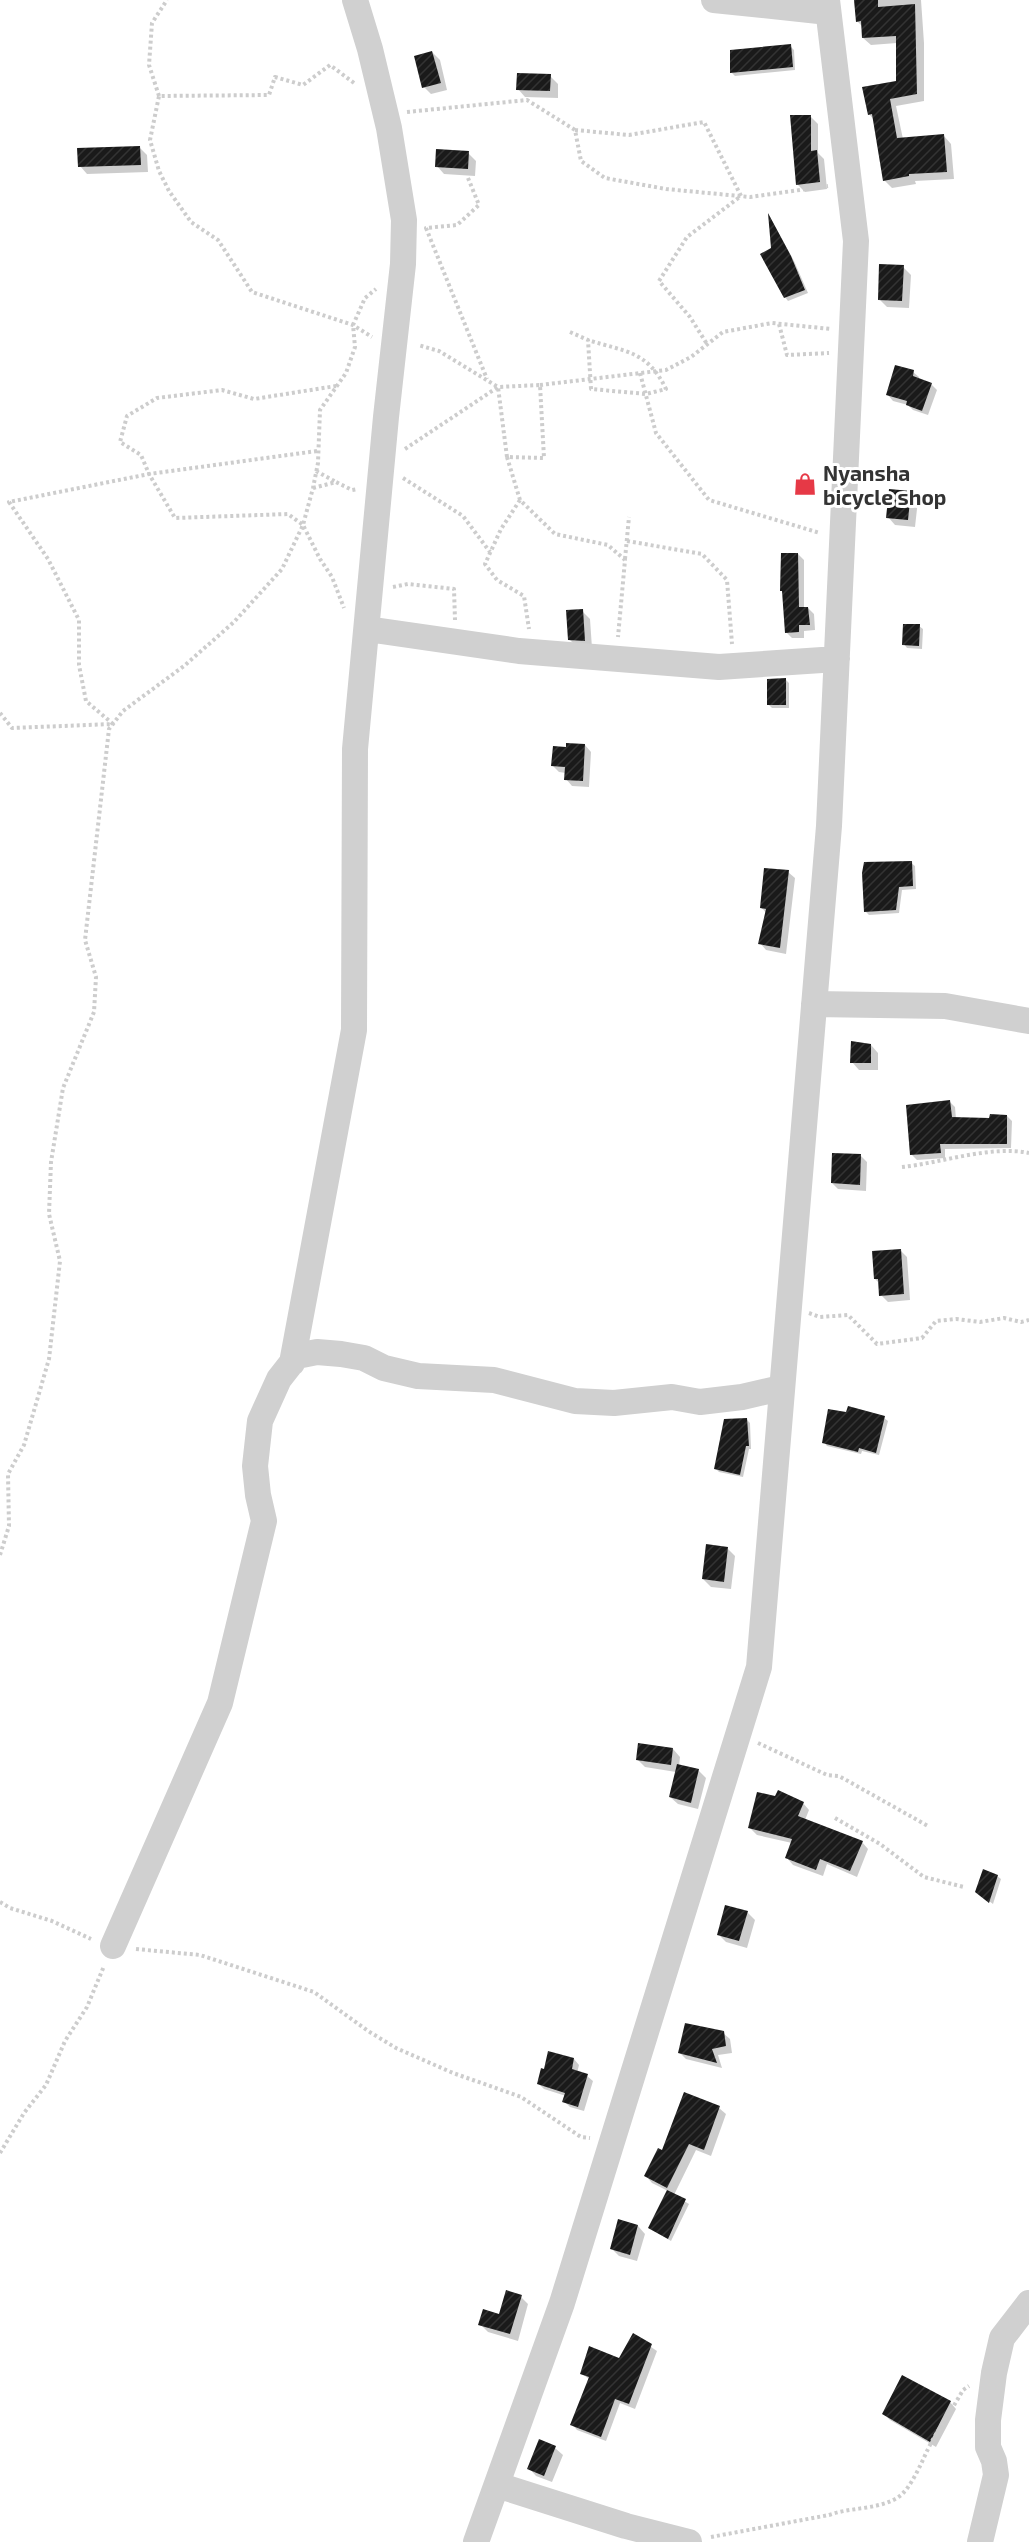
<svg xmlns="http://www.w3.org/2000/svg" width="1029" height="2542" font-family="'Exo 2',sans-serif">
	<defs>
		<pattern id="building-hatch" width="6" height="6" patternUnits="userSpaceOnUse" patternTransform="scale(1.5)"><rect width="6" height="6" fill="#1a1a1a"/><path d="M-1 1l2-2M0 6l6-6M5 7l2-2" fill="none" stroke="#333"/></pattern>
	</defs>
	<rect width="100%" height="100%" fill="#fff"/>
	<path fill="#0003" d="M855,0H921L924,43V101L896,106L903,139L944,136L951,144L954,179L915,181L916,184L892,188L884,180L874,120L869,114L898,82L897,43L871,45L863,38L862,26L857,21Z
		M790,46L794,50L795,70L735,76L732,73Z
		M432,52L440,60L447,90L431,94L424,87Z
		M550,76L558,84V98L525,97L518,89Z
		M810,116L818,124V153L824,159L827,189L805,192L797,184Z
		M139,147L147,155L148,172L87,174L80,166Z
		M468,153L476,161L475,176L444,174L437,166Z
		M770,217L794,261L808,293L788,301L785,297Z
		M903,267L911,275L909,308L887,307L879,299Z
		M913,372L919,377V380L931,384L937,390L928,415L913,410L908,405L893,401L888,395Z
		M910,493L918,500L915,527L895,525L888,517Z
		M798,554L804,560V608H808L814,614L815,630L804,631V638H792L786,632Z
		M582,611L590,619L592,648L577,647L569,639Z
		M919,626L923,629L922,649L907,648L904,644Z
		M786,680L789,683V708H772L768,704Z
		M585,745L591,752L589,787L572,786L566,779V773L559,772L552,765L567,748Z
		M911,863L915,866L916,889L902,890L899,913L869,915L866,912Z
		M788,872L795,878L786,954L766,950L760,943L766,913L762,908Z
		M871,1045L878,1053V1070H859L852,1062Z
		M950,1102L955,1107L956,1119H991L1007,1116L1012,1121L1011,1148L945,1149V1158L917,1160L912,1155Z
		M860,1155L867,1162L866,1191L838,1189L832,1183Z
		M901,1251L907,1257L910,1300L888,1302L881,1295L880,1284L875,1279Z
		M884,1418L888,1421L879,1455L862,1451L861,1454L827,1446L824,1442Z
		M746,1419L750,1423L751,1449H749L743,1477L719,1472L716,1469Z
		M727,1548L735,1556L731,1589L711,1587L703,1579Z
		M673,1749L680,1757L679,1766L698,1770L706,1778L698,1809L678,1804L670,1797L676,1772L645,1767L638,1760Z
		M776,1798L803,1803L809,1810L805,1820L862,1842L868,1849L857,1877L827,1864L823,1876L793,1865L787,1858L792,1843L757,1835L750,1828Z
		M997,1876L1001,1879L993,1904L981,1895Z
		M747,1912L755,1920L747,1948L726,1942L718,1934Z
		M723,2033L730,2039L732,2053L718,2055L722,2068L686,2059L680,2053Z
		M574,2059L579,2065L577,2073L587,2076L593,2081L584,2111L570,2107L564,2101L566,2096L544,2089L538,2083Z
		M719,2108L726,2114L711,2156L696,2150L674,2195L689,2204L671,2241L654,2231L668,2191L652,2183L646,2176Z
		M619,2221L638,2226L645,2234L637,2261L619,2256L611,2248Z
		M521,2297L528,2304L518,2341L488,2332L480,2324L500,2315Z
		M633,2335L657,2351L635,2409L620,2403L606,2441L577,2430L572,2424L589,2379L581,2373L620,2359Z
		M950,2402L956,2409L936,2447L890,2420L884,2414Z
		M555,2448L563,2455L552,2482L536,2476L529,2468Z"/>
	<path fill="url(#building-hatch)" d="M854,0H878V7L915,4L917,94L890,99L897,138L944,134L947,172L909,174V176L883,181L872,114L868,115L862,87L896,81V36L862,38L861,21L856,22Z
		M791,44L793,67L730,73V50Z
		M432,51L441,83L422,88L414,56Z
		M517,73L551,74L550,91L516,90Z
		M790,115H811V151L817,150L820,182L796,185Z
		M140,146L141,165L78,167L77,148Z
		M436,149L469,151L468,169L435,167Z
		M768,213L791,256L805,290L784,298L760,254L771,248Z
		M879,264L904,265L902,301L878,300Z
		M895,365L914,370L913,376L932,383L922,411L906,405L907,401L886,395Z
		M889,489L911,491L908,520L886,518Z
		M781,553H798L799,607H808L810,625H799V632L785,633L782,591H780Z
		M583,609L585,641L568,640L566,610Z
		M903,624H920L919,646L902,645Z
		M786,678V705H767V679Z
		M566,743L585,744L583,781L564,780L565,767L551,766L553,746L566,747Z
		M912,861L913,886L899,887L896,910L864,912L862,873L864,862Z
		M764,868L789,870L780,948L758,944L766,909L760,908Z
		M851,1041L871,1044V1063H850Z
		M950,1100L952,1117L989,1118L990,1114L1007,1115V1144H940L941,1153L910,1155L906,1105Z
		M832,1153L861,1154L860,1185L831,1183Z
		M901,1249L904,1294L879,1296L878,1279H874L872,1251Z
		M848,1406L885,1416L876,1453L859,1448L858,1452L822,1443L828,1409L846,1412Z
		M747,1418L749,1446H746L740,1475L714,1469L724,1419Z
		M706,1544L728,1547L724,1582L702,1579Z
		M638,1743L673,1748L671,1765L636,1760Z
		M677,1764L699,1769L691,1803L669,1797Z
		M778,1790L804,1802L798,1816L863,1841L850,1871L820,1859L816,1870L785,1858L792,1839L748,1828L757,1792L775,1796Z
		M983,1869L998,1875L989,1903L975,1892Z
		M725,1905L748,1911L739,1941L717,1935Z
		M685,2023L724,2031L726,2046L712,2049L717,2063L678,2053Z
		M548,2051L574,2058L572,2069L588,2074L578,2107L562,2102L565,2093L537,2084L541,2068L544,2069Z
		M684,2092L720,2106L704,2150L689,2144L667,2188L644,2176L658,2148L662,2150Z
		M667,2190L686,2199L668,2239L648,2228Z
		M618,2219L638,2225L630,2255L610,2249Z
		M506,2290L522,2295L510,2334L478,2325L483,2309L499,2314Z
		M633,2333L652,2344L629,2404L615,2399L601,2437L570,2425L589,2377L580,2374L589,2346L619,2358Z
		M902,2375L951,2401L930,2442L882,2414Z
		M539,2439L556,2446L544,2476L527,2469Z"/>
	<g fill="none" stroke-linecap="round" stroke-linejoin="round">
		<path stroke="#cdcdcd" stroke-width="4" stroke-dasharray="3 3" stroke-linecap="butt" d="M354,83L330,65L303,85L275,77L269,95L159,96L150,140L159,171L169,191L191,222L218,240L252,292L353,325L372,337
			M159,96L149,65L152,23L167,0
			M407,112L527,100L575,130L581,161L605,178L666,189L750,197L828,186
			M575,130L629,135L704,122L741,196L687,237L659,281L690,317L707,344
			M468,178L479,205L457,225L426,228L487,379
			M779,324L787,355L829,353
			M570,332L588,340L591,389L646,394L666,389C647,350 625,352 588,340
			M640,373L656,433L709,500L820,533
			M540,385L666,370L691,357L723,332L772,323L831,329
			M405,449L498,387L540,385L544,458L507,457L498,387L439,351L418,345
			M317,451L149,474L175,518L288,514L303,525L320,559L332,577L344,608
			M507,457L520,500L555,534L608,545L625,560L618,637
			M316,471L336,482
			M403,478L463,516L490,552
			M313,488L336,482L352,490L358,489
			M520,500L501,529L485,564L497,580L524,596L529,629
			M627,541L702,554L727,580L732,644
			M625,559L629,517
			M393,587L408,584L454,589L455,620
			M0,713L12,728L113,724L86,701L79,665V620L48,559L9,502L149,474L141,455L120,442L127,416L157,398L222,390L254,399L336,386
			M902,1167C941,1163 991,1145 1029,1153
			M809,1313L820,1317L848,1315L877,1344L922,1338L936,1321L956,1319L980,1322L1004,1318L1021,1322L1029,1320
			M0,1555L9,1526L8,1474L24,1445L49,1359L60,1261L49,1214L51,1162L63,1088L94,1012L96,977L85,940L109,729L123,711L184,666L234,622L282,569L303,525L313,488L318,463L320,410L346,373L355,347L353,325L365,298L376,289
			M758,1743L827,1775L839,1776L928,1826
			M835,1818L880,1844L924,1877L964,1887
			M0,1902L10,1908L52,1921L91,1939
			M136,1949L200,1955L314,1992L368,2031L396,2048L453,2073L521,2097L581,2137L590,2138
			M0,2153L24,2113L46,2085L65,2041L87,2007L104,1966
			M711,2537L829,2515C851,2507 876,2510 897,2498C912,2489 923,2458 931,2443C941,2425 953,2408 963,2390L969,2386"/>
		<path stroke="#d0d0d0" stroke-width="26" d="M714,0L828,12
			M367,629L519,651L719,667L837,659
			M814,1004L945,1006L1029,1021
			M292,1363L354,1030L355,749L386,417L403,264L404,220L389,128L370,49L355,0
			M113,1946L220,1703L264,1521L258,1495L255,1466L260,1421L279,1379L297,1356L317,1352L341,1354L364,1358L384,1368L418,1376L494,1380L575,1401L614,1403L672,1397L700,1402L742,1397L781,1388
			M497,2485L626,2526L689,2542
			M476,2542L562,2303L759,1667L829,826L856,241L827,0
			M980,2542L996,2475L994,2461L988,2447V2420L994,2373L1002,2338L1029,2303"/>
	</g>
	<defs>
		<g id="shop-bare" transform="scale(1.8)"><path d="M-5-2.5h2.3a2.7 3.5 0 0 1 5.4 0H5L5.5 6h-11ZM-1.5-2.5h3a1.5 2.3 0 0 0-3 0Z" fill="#e63946" stroke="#fff" stroke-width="2.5" paint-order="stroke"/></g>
	</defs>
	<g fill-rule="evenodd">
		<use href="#shop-bare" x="805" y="484"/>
	</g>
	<g text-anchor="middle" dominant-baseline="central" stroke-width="6" stroke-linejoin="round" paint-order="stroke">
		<g font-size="21" font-weight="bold" fill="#333" stroke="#fff" text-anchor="start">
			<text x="823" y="472">Nyansha<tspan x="823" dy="24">bicycle shop</tspan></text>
		</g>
	</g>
</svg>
